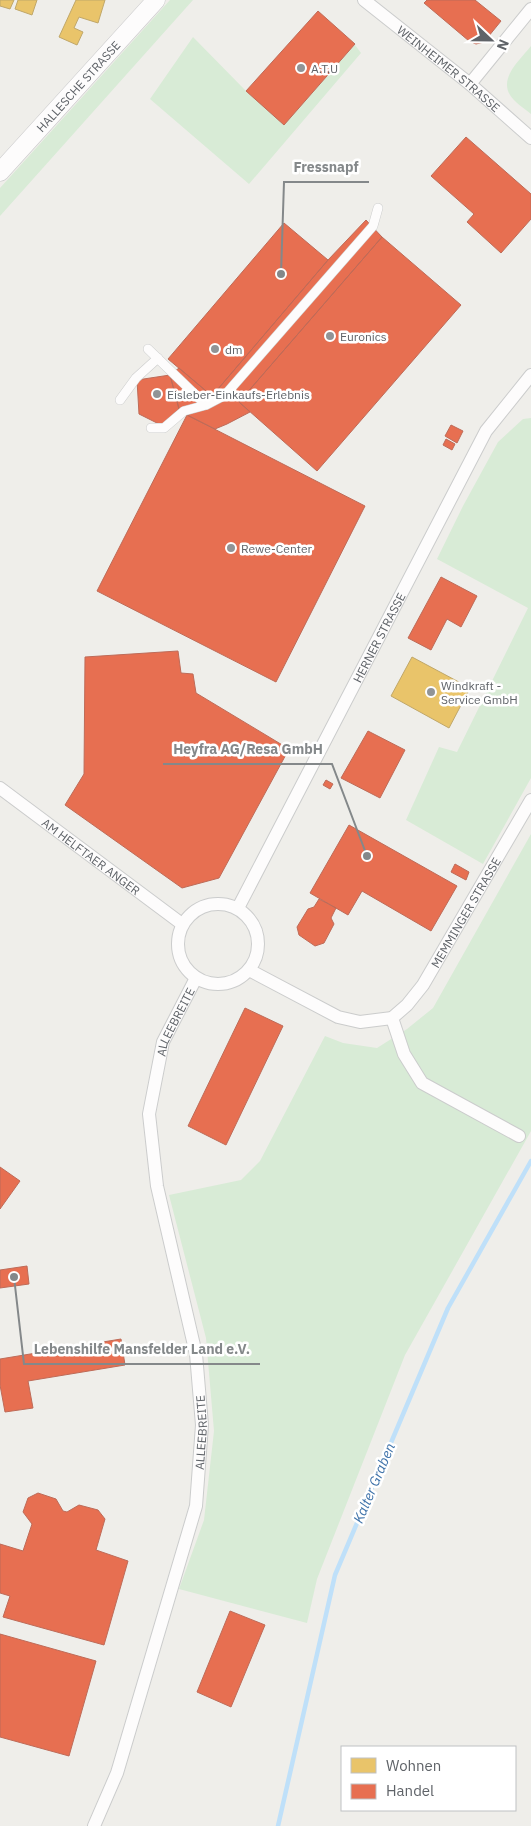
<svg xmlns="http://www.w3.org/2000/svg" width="531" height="1826" font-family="'IBM Plex Sans',sans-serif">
	<rect width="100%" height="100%" fill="#efeeea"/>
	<path fill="#d8ebd6" d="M170,0H193L0,216V188Z
		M193,37L246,91L285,123L355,45L361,53L249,184L150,99Z
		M531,46V114C524,108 514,102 510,95C499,77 521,59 531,46Z
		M531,418V778L483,864L406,820L439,747L457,752L528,608L437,559L463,506L498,442L523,419Z
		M531,834V1131L405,1355L317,1579L307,1623L179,1589L204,1520L214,1431L206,1338L169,1195L241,1180L260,1161L325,1036L343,1043L377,1048L407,1029L433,1008Z"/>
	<path fill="#e9c46a" stroke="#c0a769" d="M0,0H14L10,9L0,6Z
		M18,0H37L32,15L15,9Z
		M76,0H105L98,23L79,17L74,28L83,32L77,45L59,37Z
		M412,657L470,688L449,728L391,696Z"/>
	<path fill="#e76f51" stroke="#be6b58" d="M427,0H475L501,21L484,42L476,44L469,41L424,3Z
		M318,11L355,44L284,125L246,91Z
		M466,137L531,194V219L501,253L467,222L474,214L431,176Z
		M366,220L382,237L239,402L250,412L227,424L215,429L187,415L174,414L179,409L170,375L179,368L212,396L328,260Z
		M284,223L328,260L212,396L168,359Z
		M382,237L461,305L317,471L239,402Z
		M170,375L179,409L161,425L139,414L137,380Z
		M187,415L365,506L276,682L97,591Z
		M451,425L463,431L457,443L445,436Z
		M446,439L455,444L452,450L443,445Z
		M441,577L477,596L461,627L447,619L431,650L408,638Z
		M178,651L181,673L193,674L196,693L289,749L219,878L182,888L65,805L84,774L85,657Z
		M368,731L405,750L380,798L341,778Z
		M326,780L333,784L330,789L323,785Z
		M349,825L457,886L431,931L362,891L348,915L310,893Z
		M455,864L469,872L466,880L451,872Z
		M319,899L336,908L331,918L334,924L324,943L315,946L299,935L297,927L308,909L314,907Z
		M245,1008L283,1026L226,1145L188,1126Z
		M0,1167L20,1181L0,1209Z
		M27,1266L29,1284L0,1288V1270Z
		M121,1339L125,1365L28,1381L33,1408L5,1412L0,1385V1359Z
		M38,1493L56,1499L63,1511L67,1512L79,1505L98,1510L105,1519L96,1550L128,1561L104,1645L3,1617L10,1596L0,1593V1544L23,1551L32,1524L23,1512L28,1498Z
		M230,1611L265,1625L231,1707L197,1692Z
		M0,1634L96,1661L69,1756L0,1737Z"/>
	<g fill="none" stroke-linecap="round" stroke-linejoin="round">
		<path stroke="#bfe0f9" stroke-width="4.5" d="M278,1826L335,1575L448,1308L531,1161"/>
		<g stroke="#cbcccc" stroke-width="10">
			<path id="pedestrian" d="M148,349L206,405L225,395L373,226L378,208
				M120,400L136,378L158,358
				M151,428H164L184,411L206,405"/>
		</g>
		<g stroke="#cbcccc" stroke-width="14">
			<g id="minor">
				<path id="s1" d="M364,0L470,84L531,138"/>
				<path d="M470,84L531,9"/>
				<path id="s2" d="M0,788L182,924"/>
				<circle cx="218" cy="944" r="40"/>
				<path id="s3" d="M238,908L486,431L531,375"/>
				<path id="s4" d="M249,970L338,1017L360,1022L392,1018L407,1005L423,985L531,800"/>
				<path d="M392,1018L404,1054L422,1083L519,1136"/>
				<path id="s5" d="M94,1826L117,1773L196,1506L202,1425L196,1354L157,1186L149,1114L163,1042L196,978"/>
			</g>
		</g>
		<g stroke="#cacacb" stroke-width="19">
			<g id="secondary">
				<path id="s6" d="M0,172L156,0"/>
			</g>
		</g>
		<use href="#pedestrian" stroke="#fdfcfc" stroke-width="9"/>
		<use href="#minor" stroke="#fdfcfc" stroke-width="12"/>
		<use href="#secondary" stroke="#fdfcfc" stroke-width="18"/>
	</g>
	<g fill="#919496" stroke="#fff" stroke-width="2">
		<circle cx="301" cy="68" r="5"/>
		<circle cx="330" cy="336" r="5"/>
		<circle cx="215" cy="349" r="5"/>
		<circle cx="157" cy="394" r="5"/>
		<circle cx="231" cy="548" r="5"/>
		<circle cx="431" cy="692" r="5"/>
	</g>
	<g text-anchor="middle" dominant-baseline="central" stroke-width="5" stroke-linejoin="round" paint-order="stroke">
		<g font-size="12" fill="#5f6368" stroke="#fff" text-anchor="start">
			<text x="311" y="68">A.T.U</text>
			<text x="340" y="336">Euronics</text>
			<text x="225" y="349">dm</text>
			<text x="167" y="394">Eisleber-Einkaufs-Erlebnis</text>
			<text x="241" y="548">Rewe-Center</text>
			<text x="441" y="685">Windkraft -<tspan x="441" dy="14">Service GmbH</tspan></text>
		</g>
		<g font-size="12" fill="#5f6368" stroke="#fff">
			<text stroke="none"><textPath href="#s1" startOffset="109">WEINHEIMER STRASSE</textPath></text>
			<text stroke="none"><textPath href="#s6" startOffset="116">HALLESCHE STRASSE</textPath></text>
			<text stroke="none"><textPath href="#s3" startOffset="305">HERNER STRASSE</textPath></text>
			<text stroke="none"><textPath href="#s2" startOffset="114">AM HELFTAER ANGER</textPath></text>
			<text stroke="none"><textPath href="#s4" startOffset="285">MEMMINGER STRASSE</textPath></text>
			<text stroke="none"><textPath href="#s5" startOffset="830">ALLEEBREITE</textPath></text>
			<text stroke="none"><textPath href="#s5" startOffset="410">ALLEEBREITE</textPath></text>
		</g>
		<g font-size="14" font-style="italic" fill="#4174aa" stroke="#fff">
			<text transform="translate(374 1483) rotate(-67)">Kalter Graben</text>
		</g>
	</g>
	<path fill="none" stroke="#84888a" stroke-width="2" d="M281 274L284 182H369M367 856L332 764H163M14 1277L24 1364H260"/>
	<g fill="#84888a" stroke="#fff" stroke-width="2">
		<circle cx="281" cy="274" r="5"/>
		<circle cx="367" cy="856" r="5"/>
		<circle cx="14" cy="1277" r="5"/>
	</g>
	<g font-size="14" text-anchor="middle" font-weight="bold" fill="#84888a" stroke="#fff" stroke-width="5" stroke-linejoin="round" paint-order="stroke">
		<text x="326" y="172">Fressnapf</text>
		<text x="248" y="754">Heyfra AG/Resa GmbH</text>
		<text x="142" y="1354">Lebenshilfe Mansfelder Land e.V.</text>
	</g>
	<rect x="341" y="1746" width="175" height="65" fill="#ffffff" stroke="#bfc1c3"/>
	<rect x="351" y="1758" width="25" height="15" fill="#e9c46a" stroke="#bfc1c3"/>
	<text x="386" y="1771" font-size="15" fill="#5f6368">Wohnen</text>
	<rect x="351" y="1784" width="25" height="15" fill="#e76f51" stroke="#bfc1c3"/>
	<text x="386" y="1796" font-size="15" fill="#5f6368">Handel</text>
	<g transform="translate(491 40) rotate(112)" stroke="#ffffff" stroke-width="4" paint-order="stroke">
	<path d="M0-4L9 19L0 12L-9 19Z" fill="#5f6368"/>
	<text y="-8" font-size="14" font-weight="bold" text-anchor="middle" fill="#5f6368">N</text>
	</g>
</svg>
